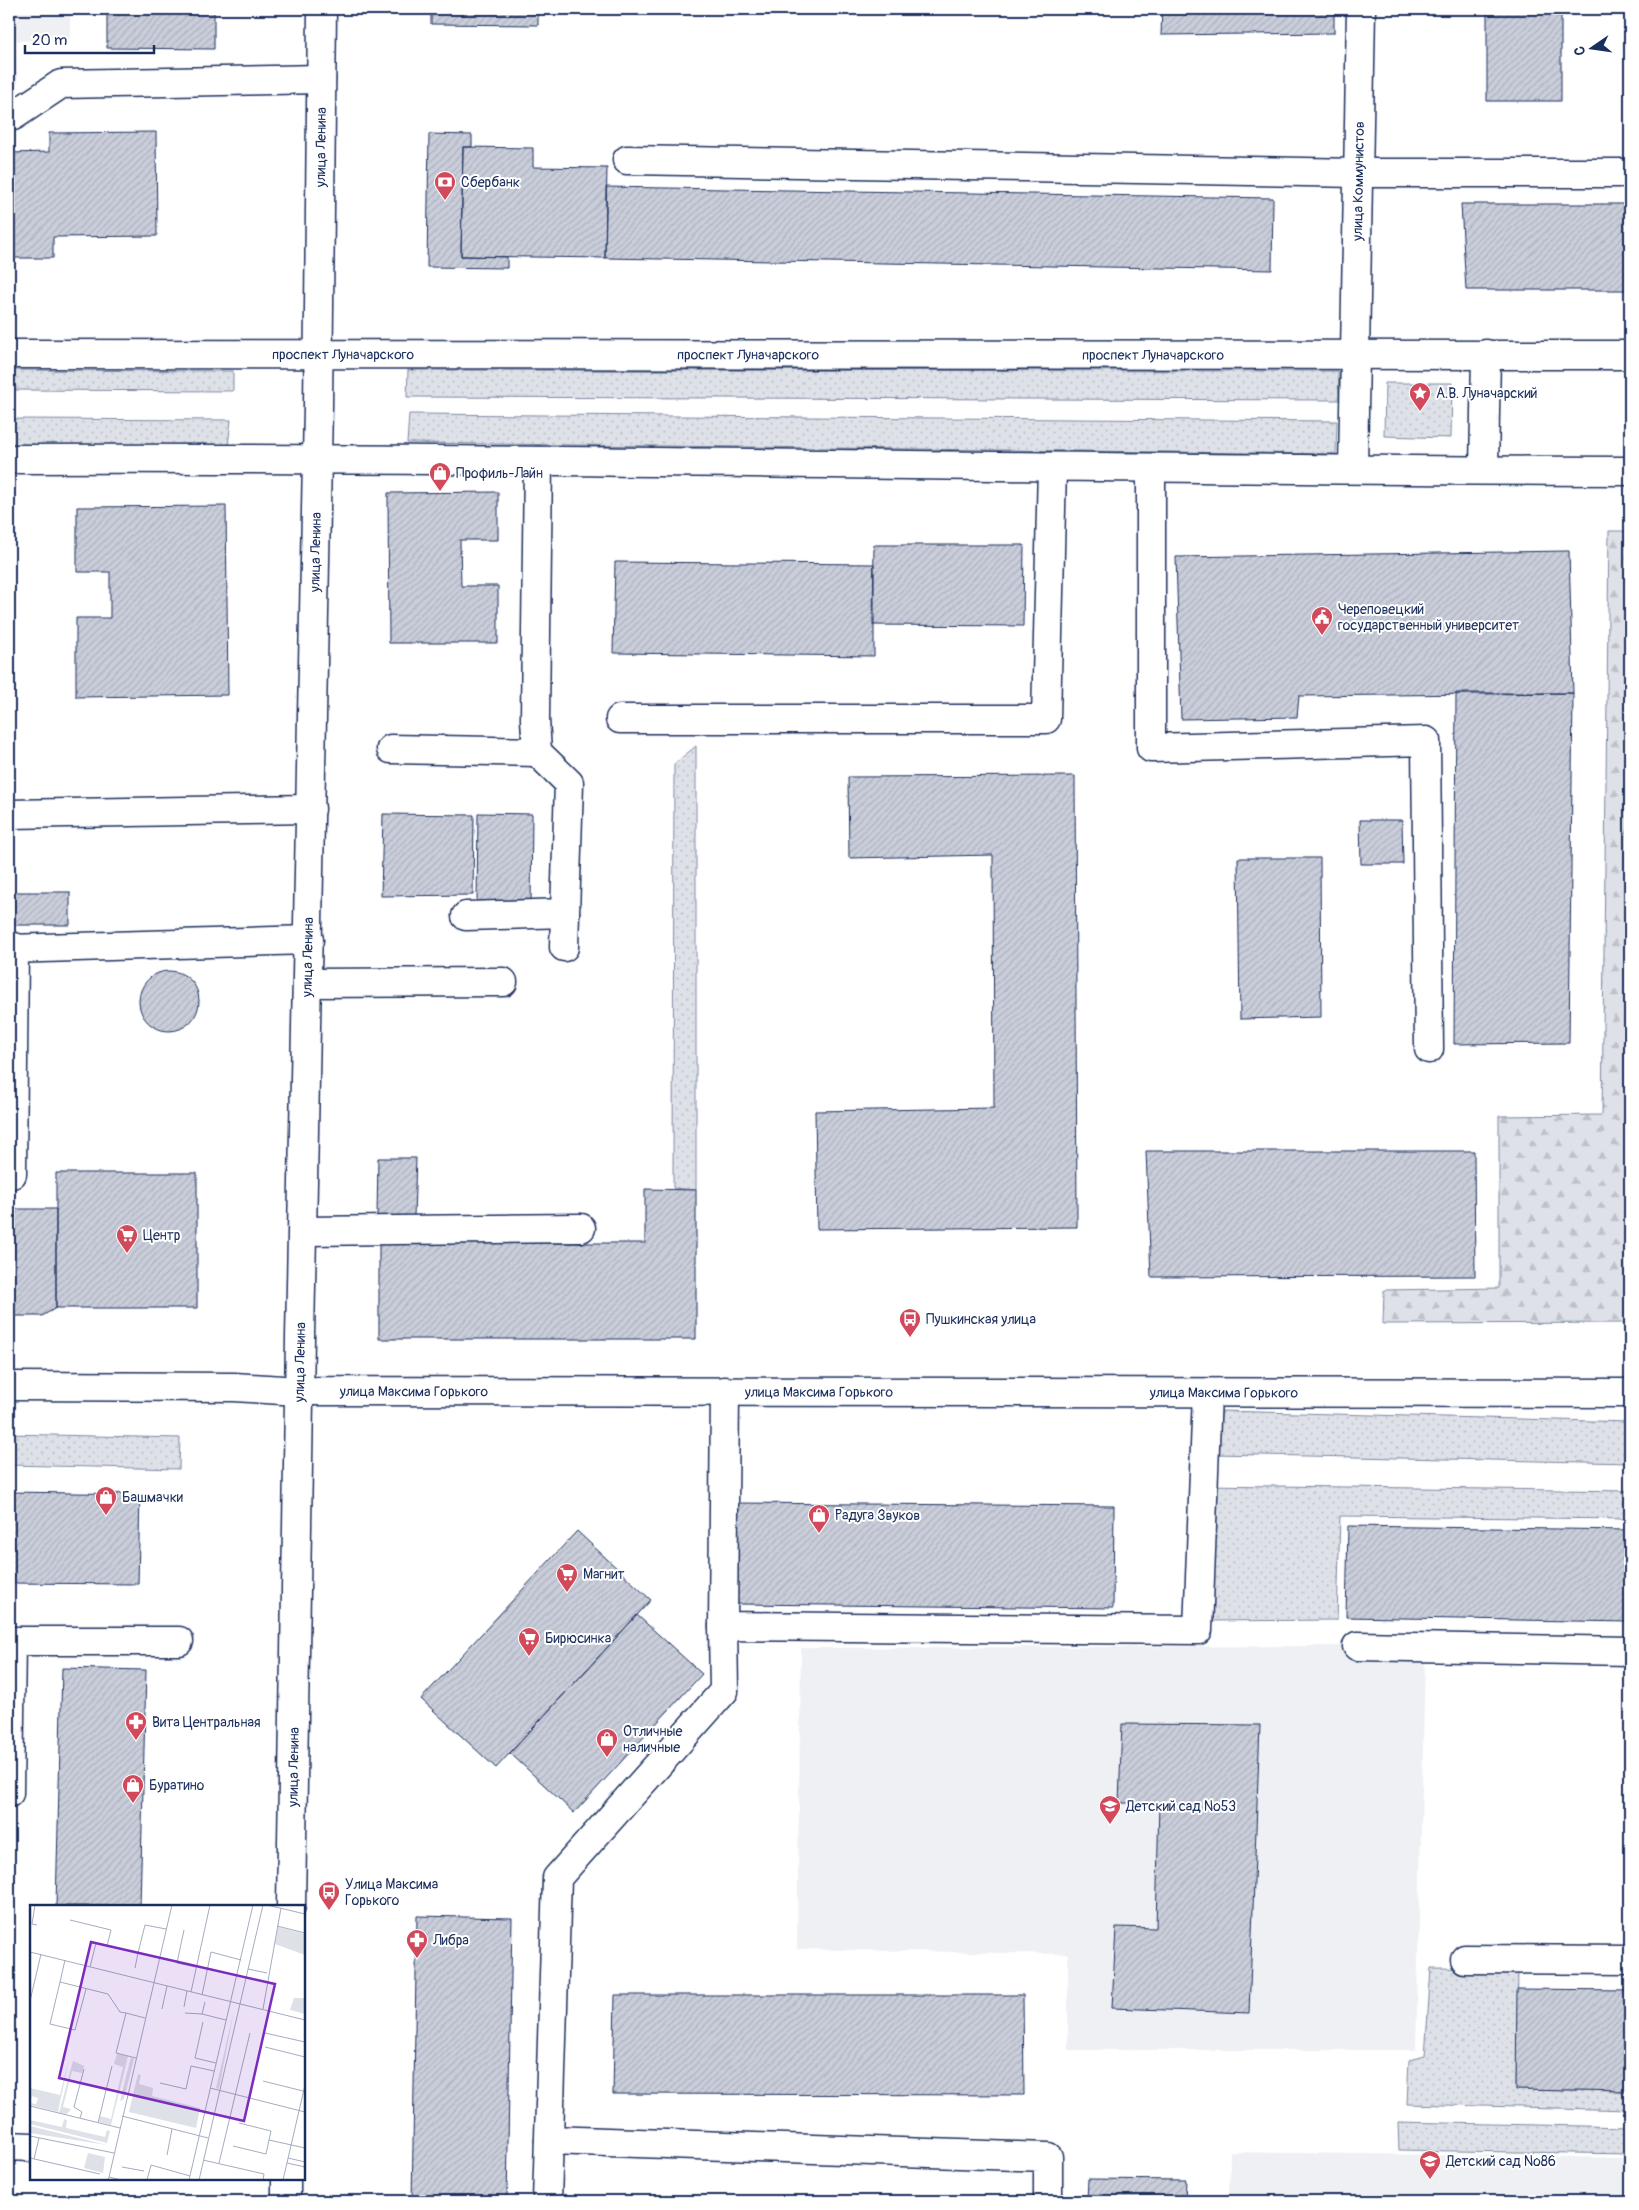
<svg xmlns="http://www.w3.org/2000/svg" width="1639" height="2210" font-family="Pangolin,sans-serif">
	<defs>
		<pattern id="grass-dots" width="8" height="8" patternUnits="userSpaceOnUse" patternTransform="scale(1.25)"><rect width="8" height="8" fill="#dee1e7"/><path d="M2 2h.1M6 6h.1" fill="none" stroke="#bec1c9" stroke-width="1.8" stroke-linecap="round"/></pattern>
		<pattern id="forest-firs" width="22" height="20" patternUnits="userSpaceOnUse" patternTransform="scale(1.25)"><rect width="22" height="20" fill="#dee1e7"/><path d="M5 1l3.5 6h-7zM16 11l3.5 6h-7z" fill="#bec1c9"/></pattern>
		<pattern id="building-hatch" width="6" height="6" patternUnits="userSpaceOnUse" patternTransform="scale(1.25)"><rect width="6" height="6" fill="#caceda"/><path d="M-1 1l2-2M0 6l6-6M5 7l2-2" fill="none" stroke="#adb1be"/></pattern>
	</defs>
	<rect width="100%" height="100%" fill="#fff"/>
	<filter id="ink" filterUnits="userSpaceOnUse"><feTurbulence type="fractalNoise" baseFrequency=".02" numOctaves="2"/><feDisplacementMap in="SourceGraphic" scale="10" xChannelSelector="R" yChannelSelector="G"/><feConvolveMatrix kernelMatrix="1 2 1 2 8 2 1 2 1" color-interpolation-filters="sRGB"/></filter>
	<g filter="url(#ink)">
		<path fill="#eff0f4" d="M9,9H70V39L16,41L18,84H9Z
			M1357,1646L1425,1658L1416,2050H1068V1954L797,1949L801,1648Z
			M1230,2152L1630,2158V2201H1229Z"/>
		<path fill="url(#grass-dots)" stroke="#7c88a2" d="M9,370L233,371V391L9,390Z
			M408,370L1338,371L1339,400L407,397Z
			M1385,383H1452L1451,438L1384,436Z
			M409,414L1337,421L1336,454L407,443Z
			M9,419L231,420L228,446H9Z
			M696,746V1190L673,1188L674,764Z
			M1222,1411L1630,1422V1463L1214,1454Z
			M9,1434L180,1438L179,1469L9,1465Z
			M1204,1485L1630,1491V1519L1340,1516L1337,1620L1207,1621Z
			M1431,1968L1518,1969L1516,2090L1630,2092V2110L1407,2104L1409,2060L1425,2056Z
			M1398,2122L1630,2127V2154L1399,2150Z"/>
		<path fill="url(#forest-firs)" stroke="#7c88a2" d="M1609,531H1630V1323L1383,1324L1384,1290L1499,1288V1116L1602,1115Z"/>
		<path fill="url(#building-hatch)" stroke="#1b2f5e" d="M107,9H214V49L107,48Z
			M431,9H538V25L431,24Z
			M1162,9H1334V33L1161,35Z
			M1487,9H1561V101H1487Z
			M156,132L157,236L53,237V258H9V153L49,152V133Z
			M429,134L472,135V147H463L461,256L507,257V268L427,267Z
			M463,147L533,148V167L607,168L605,258L461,256Z
			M606,187L1273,198L1272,270L605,258Z
			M1461,204H1630V290H1466Z
			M498,492V540H460L461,586H498V643H389L388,493Z
			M226,506L228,695L76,697V618H110V572H77V507Z
			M874,545H1024L1023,626L873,625Z
			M1569,551L1573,693L1299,696L1297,717L1181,719L1176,557Z
			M615,562L874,564V656L613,653Z
			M1456,693H1573L1569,1043L1454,1044Z
			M1075,776L1077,1227L817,1229L815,1111L994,1108L993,855L849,858L848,777Z
			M478,813L532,814L531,905L477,904Z
			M383,814L474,815L473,895L381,896Z
			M1360,820H1402L1403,864H1361Z
			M1238,858H1320L1321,1017L1240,1019Z
			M9,892H70V925H9Z
			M139 1001a30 30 0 1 1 60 0a30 30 0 1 1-60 0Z
			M1146,1151H1474L1475,1276L1151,1277Z
			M378,1158H416L414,1216H377Z
			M56,1173H197V1308H56Z
			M645,1189L696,1190V1339H379V1243H645Z
			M9,1209H56V1308L42,1316H9Z
			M9,1492L140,1494L138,1584L9,1583Z
			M734,1503L1114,1506L1113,1608L737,1604Z
			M1348,1526L1630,1530V1622L1346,1617Z
			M577,1531L651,1600L496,1768L421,1699Z
			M637,1615L702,1674L574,1813L510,1753Z
			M62,1668L146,1670L140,1906H56Z
			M1122,1724L1260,1725L1249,2013L1112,2008L1116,1927L1156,1928L1159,1803H1119Z
			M417,1916L512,1918L507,2201H412Z
			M1517,1989L1630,1990V2092L1516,2090Z
			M615,1995H1023L1024,2095L613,2094Z
			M1088,2179L1186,2180L1185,2201H1087Z"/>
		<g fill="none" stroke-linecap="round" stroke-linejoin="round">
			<g stroke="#1b2f5e" stroke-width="31">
				<g id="minor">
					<path d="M9,116H13L61,84L321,79"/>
					<path d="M627,160L1358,173H1630"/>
					<path id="s1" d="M9,354L1630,355"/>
					<path d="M9,459C549,457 1090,470 1630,471"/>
					<path d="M1151,468V748L1426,741L1429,1049"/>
					<path id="s2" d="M1353,469L1361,9"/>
					<path d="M1484,470L1486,354"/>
					<path d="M620,719H1046L1052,467"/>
					<path d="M391,749L537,752L535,719L538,461"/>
					<path d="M537,752L569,783L564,947"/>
					<path d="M9,814L311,809"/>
					<path d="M466,916L565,913"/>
					<path d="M9,949L309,940"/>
					<path d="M308,983L503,982"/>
					<path d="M9,1174H12L14,947"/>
					<path d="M303,1231L581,1228"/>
					<path id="s3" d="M9,1386L234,1387L299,1391L1630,1393"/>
					<path d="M725,1391L723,1626L1198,1630L1207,1393"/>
					<path d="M9,1641H11L9,1793"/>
					<path d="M11,1641H179"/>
					<path d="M1357,1646L1630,1651"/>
					<path id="s4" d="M291,1906L300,1337L318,406L322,9"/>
					<path d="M1465,1959L1630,1960"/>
					<path d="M549,2140L1048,2157V2201"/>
					<path d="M9,2146L31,2147"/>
					<path d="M286,2201V2179"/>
					<path d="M547,2201L557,1878L724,1691L723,1626"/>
				</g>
			</g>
			<use href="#minor" stroke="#fff" stroke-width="28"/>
		</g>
	</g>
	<defs>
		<g id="bank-pin" transform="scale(1.125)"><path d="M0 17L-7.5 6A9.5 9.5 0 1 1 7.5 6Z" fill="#d1495b" stroke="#fff"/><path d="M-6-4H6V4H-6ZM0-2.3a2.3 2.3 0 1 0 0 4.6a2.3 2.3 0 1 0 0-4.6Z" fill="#fff"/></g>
		<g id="sight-pin" transform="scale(1.125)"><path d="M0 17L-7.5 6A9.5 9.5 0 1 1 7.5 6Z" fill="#d1495b" stroke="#fff"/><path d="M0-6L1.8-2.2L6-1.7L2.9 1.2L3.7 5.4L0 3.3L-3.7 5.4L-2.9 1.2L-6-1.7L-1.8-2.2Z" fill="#fff"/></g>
		<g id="shop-pin" transform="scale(1.125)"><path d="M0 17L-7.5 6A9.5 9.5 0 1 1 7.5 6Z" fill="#d1495b" stroke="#fff"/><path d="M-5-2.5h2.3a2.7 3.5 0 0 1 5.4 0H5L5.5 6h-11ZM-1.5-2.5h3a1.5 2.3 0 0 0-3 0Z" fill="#fff"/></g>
		<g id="civic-pin" transform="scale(1.125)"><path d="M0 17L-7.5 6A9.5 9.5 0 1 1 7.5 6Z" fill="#d1495b" stroke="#fff"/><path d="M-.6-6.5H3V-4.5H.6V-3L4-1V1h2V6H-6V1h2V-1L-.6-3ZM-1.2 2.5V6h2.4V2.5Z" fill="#fff"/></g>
		<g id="supermarket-pin" transform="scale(1.125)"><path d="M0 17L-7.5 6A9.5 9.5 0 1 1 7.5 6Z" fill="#d1495b" stroke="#fff"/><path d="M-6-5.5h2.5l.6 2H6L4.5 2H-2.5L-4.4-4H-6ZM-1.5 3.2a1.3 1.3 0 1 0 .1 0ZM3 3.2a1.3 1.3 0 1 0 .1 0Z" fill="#fff"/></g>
		<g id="bus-pin" transform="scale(1.125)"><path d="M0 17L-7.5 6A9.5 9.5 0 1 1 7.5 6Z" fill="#d1495b" stroke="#fff"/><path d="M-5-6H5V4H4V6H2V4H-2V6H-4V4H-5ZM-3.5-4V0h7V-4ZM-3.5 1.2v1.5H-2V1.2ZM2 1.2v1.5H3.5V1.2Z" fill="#fff"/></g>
		<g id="pharmacy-pin" transform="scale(1.125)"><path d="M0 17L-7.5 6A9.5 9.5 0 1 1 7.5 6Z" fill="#d1495b" stroke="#fff"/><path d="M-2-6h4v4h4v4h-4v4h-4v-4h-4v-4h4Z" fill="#fff"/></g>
		<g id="school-pin" transform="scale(1.125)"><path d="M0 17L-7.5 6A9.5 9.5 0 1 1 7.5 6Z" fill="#d1495b" stroke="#fff"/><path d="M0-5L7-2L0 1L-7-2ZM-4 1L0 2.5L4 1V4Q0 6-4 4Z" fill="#fff"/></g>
	</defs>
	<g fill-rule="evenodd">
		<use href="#bank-pin" x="445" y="182"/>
		<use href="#sight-pin" x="1420" y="393"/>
		<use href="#shop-pin" x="440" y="473"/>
		<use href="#civic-pin" x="1322" y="617"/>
		<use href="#supermarket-pin" x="127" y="1235"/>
		<use href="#bus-pin" x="910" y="1319"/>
		<use href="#shop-pin" x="106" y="1497"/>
		<use href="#shop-pin" x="819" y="1515"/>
		<use href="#supermarket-pin" x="567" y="1574"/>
		<use href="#supermarket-pin" x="529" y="1638"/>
		<use href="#pharmacy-pin" x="136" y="1722"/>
		<use href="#shop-pin" x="607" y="1739"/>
		<use href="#shop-pin" x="133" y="1785"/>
		<use href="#school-pin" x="1110" y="1806"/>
		<use href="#bus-pin" x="329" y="1892"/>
		<use href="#pharmacy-pin" x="417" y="1940"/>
		<use href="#school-pin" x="1430" y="2161"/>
	</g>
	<g text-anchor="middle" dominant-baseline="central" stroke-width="4" stroke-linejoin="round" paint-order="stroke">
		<g font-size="14" fill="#1b2f5e" stroke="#fff">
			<text stroke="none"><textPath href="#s4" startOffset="1759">улица Ленина</textPath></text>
			<text stroke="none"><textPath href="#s2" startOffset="288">улица Коммунистов</textPath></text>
			<text stroke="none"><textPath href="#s1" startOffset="334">проспект Луначарского</textPath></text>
			<text stroke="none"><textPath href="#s1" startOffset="739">проспект Луначарского</textPath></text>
			<text stroke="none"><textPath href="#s1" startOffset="1144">проспект Луначарского</textPath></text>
			<text stroke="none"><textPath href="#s4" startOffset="1354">улица Ленина</textPath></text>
			<text stroke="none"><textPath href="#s4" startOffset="949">улица Ленина</textPath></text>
			<text stroke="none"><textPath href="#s4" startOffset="544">улица Ленина</textPath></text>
			<text stroke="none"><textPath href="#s3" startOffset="405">улица Максима Горького</textPath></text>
			<text stroke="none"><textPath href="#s3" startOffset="810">улица Максима Горького</textPath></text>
			<text stroke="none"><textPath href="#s3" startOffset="1215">улица Максима Горького</textPath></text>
			<text stroke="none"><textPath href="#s4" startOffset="139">улица Ленина</textPath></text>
		</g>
		<g font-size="14" fill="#1b2f5e" stroke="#fff" text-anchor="start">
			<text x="461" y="182">Сбербанк</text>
			<text x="1436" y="393">А.В. Луначарский</text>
			<text x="456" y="473">Профиль-Лайн</text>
			<text x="1338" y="609">Череповецкий<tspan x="1338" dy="16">государственный университет</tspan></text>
			<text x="143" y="1235">Центр</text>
			<text x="926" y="1319">Пушкинская улица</text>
			<text x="122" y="1497">Башмачки</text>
			<text x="835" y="1515">Радуга Звуков</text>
			<text x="583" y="1574">Магнит</text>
			<text x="545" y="1638">Бирюсинка</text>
			<text x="152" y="1722">Вита Центральная</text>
			<text x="623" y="1731">Отличные<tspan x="623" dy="16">наличные</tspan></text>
			<text x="149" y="1785">Буратино</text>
			<text x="1126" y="1806">Детский сад №53</text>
			<text x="345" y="1884">Улица Максима<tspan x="345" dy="16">Горького</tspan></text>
			<text x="433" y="1940">Либра</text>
			<text x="1446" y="2161">Детский сад №86</text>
		</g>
	</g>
	<g transform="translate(30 1905)">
		<rect width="275" height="275" fill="#fff"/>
		<path d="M248,22L275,29V50L245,39ZM264,93H275V109L260,105ZM204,105L189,184L186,183ZM87,149L98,151L81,220L69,217L70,211L81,214L93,162L84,159ZM101,152L104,154L94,194L90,196ZM39,154L28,207L0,200V198L6,199L8,193L2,191L0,197V183L30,190ZM43,156L54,161L52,168L42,166L33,202L41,204L37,209L29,208ZM34,214L37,215L36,223L75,232L77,225L80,226L77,238L0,219V215L32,222ZM0,221L77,240L0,228ZM58,248L75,252L73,268L54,263Z" fill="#dee1e7"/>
		<path d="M108,169L111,170L109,179L123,183L122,191L170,203L166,223L99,207Z" fill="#dee1e7"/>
		<path fill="none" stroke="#a4acbf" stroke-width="1" d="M5,0L2,19L7,20M237,0L275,9M40,15L81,25L77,41M247,21L275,28M154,25L147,58L166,62M0,47L275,115M35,55L30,77L78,89L90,107L96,108M60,62L66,38L108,48L115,20L136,24M105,63L108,48M218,64L237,68M30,77L20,119L45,125L56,84M161,87L180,0M172,90L181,47L211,55M0,96L11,49M175,97L172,109L196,115M154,102L157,86M132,104L137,81M233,104L251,3M155,108L172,109M173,117L165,153L186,158M235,128L275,137M235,142L275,152M106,153L86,148L96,108L115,113M233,176L273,186M130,178L156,184L161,161L184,166M180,183L275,207M0,201L90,223M92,211L178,233M50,213L52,207L44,202L54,164M68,218L82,161M209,218L241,226L239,235M0,231L84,248M203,241L236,249L239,235L275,243M137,250L142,224M0,253L70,269M258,253L275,257M4,254L9,233M173,255L234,269L233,275M189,258L220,128M257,258L275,262M92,262L114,266M79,272L142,0M78,275L79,272L91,275M117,275L121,260L160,271M159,275L223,0M169,275L233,0M253,275L275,180"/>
		<path fill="#7b2cbf" fill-opacity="0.15" stroke="#7b2cbf" stroke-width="2.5" d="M61,37L245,79L214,216L29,173Z"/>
		<rect width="275" height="275" fill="none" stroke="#1b2f5e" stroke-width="2.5"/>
	</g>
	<rect width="1639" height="2210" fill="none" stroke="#fff" stroke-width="30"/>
	<rect x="15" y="15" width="1609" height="2180" fill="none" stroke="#1b2f5e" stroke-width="2" filter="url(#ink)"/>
	<g transform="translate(1592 48) rotate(257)" stroke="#ffffff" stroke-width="4" paint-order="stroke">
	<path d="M0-4L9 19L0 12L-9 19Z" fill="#1b2f5e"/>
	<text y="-8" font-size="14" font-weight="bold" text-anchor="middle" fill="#1b2f5e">С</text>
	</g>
	<path d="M25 45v8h129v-8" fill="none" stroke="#1b2f5e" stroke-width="2.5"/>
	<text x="32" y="45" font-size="15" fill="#1b2f5e" stroke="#ffffff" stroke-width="4" paint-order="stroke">20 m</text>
</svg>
